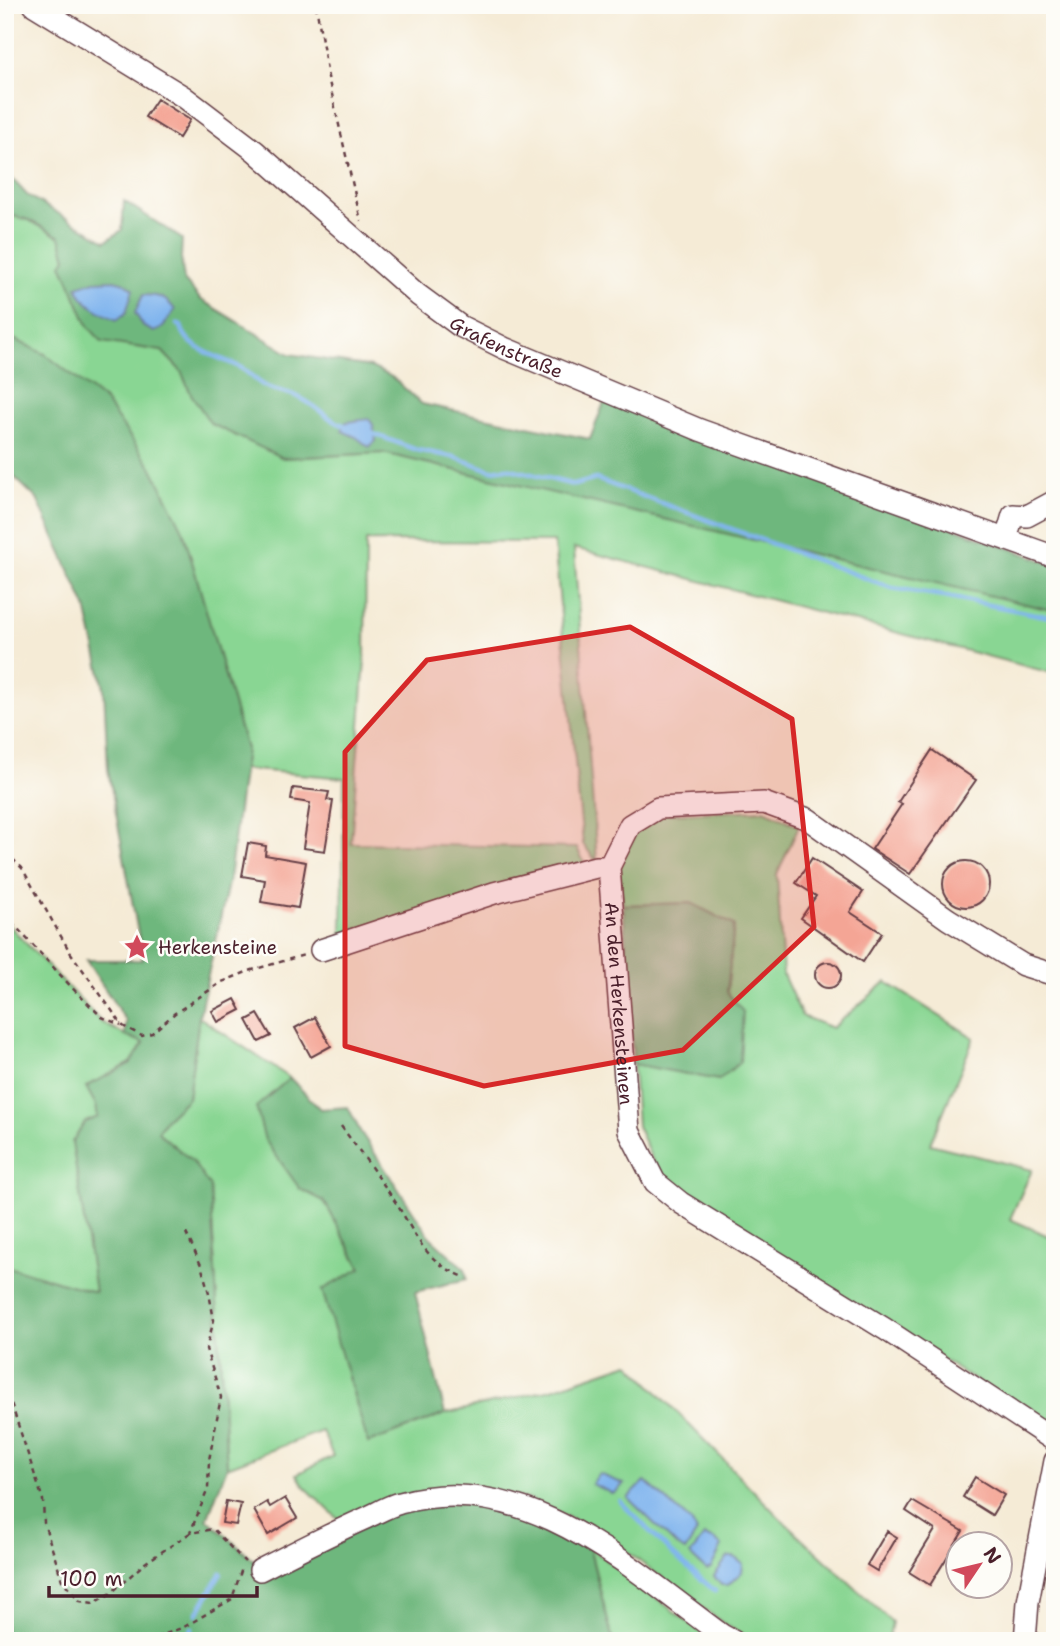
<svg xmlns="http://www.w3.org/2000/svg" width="1060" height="1646" font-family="'Shantell Sans',sans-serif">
	<rect width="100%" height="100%" fill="#fdfcf7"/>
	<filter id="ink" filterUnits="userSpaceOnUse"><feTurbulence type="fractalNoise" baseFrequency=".0143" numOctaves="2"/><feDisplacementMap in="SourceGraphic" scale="14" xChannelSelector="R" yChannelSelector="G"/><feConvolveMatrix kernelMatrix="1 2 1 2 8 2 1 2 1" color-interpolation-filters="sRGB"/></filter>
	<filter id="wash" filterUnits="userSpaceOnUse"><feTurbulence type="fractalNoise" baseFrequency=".00686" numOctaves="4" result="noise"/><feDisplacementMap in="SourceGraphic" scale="28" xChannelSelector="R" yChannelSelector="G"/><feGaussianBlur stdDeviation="1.57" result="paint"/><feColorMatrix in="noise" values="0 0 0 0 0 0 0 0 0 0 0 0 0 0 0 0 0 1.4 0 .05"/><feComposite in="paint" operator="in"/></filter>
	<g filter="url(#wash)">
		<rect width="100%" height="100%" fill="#f5ebd6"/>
		<path fill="#89d693" stroke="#6a7a5f" stroke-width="2" d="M5,214L29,220L60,237C71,274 76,312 102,341L162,351L181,371L191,394L283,458L383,453L1055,610V674L574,548L597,862L583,844L554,542L366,541L365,659L351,843L577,848L586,866L342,934L344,778L243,769L246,749L183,531L45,354L5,335Z
			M765,810L799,826L777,874L783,975L802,1016L832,1028L886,982L974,1038L930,1144L1032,1170L1010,1219L1055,1239V1421L1045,1425L691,1200L658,1173L637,1126L633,1064L719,1080L743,1012L727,992L734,925L691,903L623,905L617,858L633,831L660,814Z
			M5,921L101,1022L125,1035L144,1043L131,1063L86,1087L96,1105L98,1117L72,1142L96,1293L5,1266Z
			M199,1017L290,1078L256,1108L300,1188L324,1201L361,1269L368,1443L445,1414L552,1389L629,1363L780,1518L892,1622L888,1641H756L727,1626L600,1532L531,1500L488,1491L343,1524L304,1486L297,1474L333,1456L322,1431L227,1467L210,1187L158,1132L165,1120L188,1098Z
			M589,1547L713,1641H613Z"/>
		<path fill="#6eb77d" stroke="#5c6b54" stroke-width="2" d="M5,171L27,195L106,241L122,230L124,201L182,239L181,258L184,280L200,299L290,354L371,367L392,377L422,404L590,439L605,400L1055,565V611L383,453L283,458L211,424L191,394L181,371L162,351L102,342L88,326L62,264L66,258L60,237L29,220L5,214Z
			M5,335L45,354L105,401L152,468L183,530L246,749L229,879L199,1017L188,1098L165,1120L158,1132L192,1161L210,1187L227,1467L207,1519L260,1566L398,1507L485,1501L589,1547L613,1641H5V1266L95,1292L72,1142L85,1122L98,1117L96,1105L86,1087L131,1063L144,1043L125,1035L126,1021L86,960H143L108,770L104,688L86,607L37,499L5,468Z
			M691,903L734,925L727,992L743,1012L740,1062L719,1080L633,1064L623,905Z
			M290,1078L320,1109L348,1107L360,1131L430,1237L465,1269L467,1279L415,1292L445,1414L368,1443L322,1290L361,1268L324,1201L300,1189L265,1140L256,1107Z"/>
		<path fill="#81b5ee" stroke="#666a8c" stroke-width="2" d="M114,280L125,283L133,289L126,313L117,320C101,313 83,304 77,287L95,281Z
			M143,295C158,295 166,297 175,310L161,329L154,332L144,327L135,313Z
			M369,419L373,425L376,441L369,447L356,437L342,431L346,422Z
			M599,1474L624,1484L613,1494L592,1484Z
			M645,1481L691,1522L697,1532L685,1551L676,1545L628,1498Z
			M704,1536L715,1540L722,1546L711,1568L706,1570L690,1555Z
			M728,1557H734L743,1564L742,1572L728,1585H721L714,1576Z"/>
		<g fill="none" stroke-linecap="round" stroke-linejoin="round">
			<path stroke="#81b5ee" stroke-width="4.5" d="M177,324L181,326C187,351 222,357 241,368C250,373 257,383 267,387C277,391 288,392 298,397C317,405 327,421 349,427
				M371,433L417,450L454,457L491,470L507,468L574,485L596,479L892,588L944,596L1055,618
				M620,1501L672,1554L715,1591
				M197,1614L221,1573
				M185,1641L192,1628"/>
		</g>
		<g id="blocks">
			<path fill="#f4a595" d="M157,99L190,120L179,138L145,117Z
				M932,750L976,780L910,874L872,849L902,804L898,802Z
				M293,788L329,792L327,800L333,801L325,851L303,848L310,803L291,800Z
				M248,843L266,846L265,855L306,862L298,908L261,902L265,880L242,876Z
				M812,858L863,892L850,912L882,933L863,962L801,918L816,896L796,883Z
				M943 884a23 23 0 1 1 46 0a23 23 0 1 1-46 0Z
				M815 975a13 13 0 1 1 26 0a13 13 0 1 1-26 0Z
				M235,999L241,1010L218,1022L212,1011Z
				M258,1014L271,1036L259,1042L247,1020Z
				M315,1017L331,1046L311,1057L295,1028Z
				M975,1477L1004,1495L992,1515L963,1497Z
				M285,1498L297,1518L268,1535L254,1510L267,1502L270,1507Z
				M226,1501L241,1504L236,1525L222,1523Z
				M912,1501L963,1531L930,1585L909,1572L935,1530L906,1511Z
				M887,1531L897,1537L877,1571L867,1565Z"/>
		</g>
	</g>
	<g filter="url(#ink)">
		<use href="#blocks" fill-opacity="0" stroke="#643e45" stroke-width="2"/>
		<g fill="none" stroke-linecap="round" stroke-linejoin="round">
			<g stroke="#643e45" stroke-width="24">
				<g id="minor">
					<path id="s1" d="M34,5L184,97L255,151L418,295L460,326L504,348L700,430L1055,557"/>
					<path d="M1006,539L1013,515L1027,516L1055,501"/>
					<path d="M321,950L494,893L596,867H609"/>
					<path id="s2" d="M1055,975L1023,965L948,919L808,819L764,803L658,808L630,825L609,867L629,1131L655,1182L681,1203L885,1329L1055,1441"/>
					<path d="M260,1570C295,1552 330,1534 366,1518C377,1513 388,1506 400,1503C525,1468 629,1567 722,1635L733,1641"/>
					<path d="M1025,1641L1028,1602L1055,1461"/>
				</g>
			</g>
			<path stroke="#643e45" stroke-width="2.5" stroke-dasharray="5 5" stroke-linecap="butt" d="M316,5L328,77L361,221
				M5,852L22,868L70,952L123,1026L142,1036L152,1033L175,1013L222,982L249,971L304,955
				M5,915L77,993L102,1017L121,1025
				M341,1126C358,1149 376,1173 392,1197C415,1230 421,1260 462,1276
				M186,1233L201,1265L209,1293L214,1320L206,1349L221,1397L209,1460L208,1489L190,1533
				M5,1385L43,1500L44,1523L62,1580L80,1601L93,1603L110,1594L145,1563L190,1533L213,1529L245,1562
				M5,1635L29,1641
				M147,1641L184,1627L232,1599L242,1568"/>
			<use href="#minor" stroke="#fff" stroke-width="21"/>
		</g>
	</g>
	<path fill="#d62828" fill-opacity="0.2" stroke="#d62828" stroke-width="5" stroke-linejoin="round" d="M630,627L792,719L814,927L683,1050L484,1086L345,1046V752L427,660Z"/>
	<defs>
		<g id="sight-bare" transform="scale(2.1)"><path d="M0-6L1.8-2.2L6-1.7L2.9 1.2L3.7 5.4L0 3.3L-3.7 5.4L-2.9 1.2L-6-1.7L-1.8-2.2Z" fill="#d1495b" stroke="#fdfcf7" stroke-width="2.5" paint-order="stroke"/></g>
	</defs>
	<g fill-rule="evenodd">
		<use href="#sight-bare" x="137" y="947"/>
	</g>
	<g text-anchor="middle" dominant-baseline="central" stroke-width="5" stroke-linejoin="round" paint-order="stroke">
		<g font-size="19" fill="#4a1f2b" stroke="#fdfcf7">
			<text stroke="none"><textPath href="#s1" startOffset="586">Grafenstraße</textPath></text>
			<text stroke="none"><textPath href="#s2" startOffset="663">An den Herkensteinen</textPath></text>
		</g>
		<g font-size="19" fill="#4a1f2b" stroke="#fdfcf7" text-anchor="start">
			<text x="158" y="947">Herkensteine</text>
		</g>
	</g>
	<rect width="1060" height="1646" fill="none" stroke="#fdfcf7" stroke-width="28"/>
	<g transform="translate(979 1565) rotate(55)"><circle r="33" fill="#fdfcf7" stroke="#b5a4a5" stroke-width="2"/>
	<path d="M0-5L12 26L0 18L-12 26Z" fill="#d1495b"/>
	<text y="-10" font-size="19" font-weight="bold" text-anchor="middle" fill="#4a1f2b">N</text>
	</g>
	<path d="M49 1586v10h208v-10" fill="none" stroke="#4a1f2b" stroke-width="3.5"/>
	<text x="60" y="1586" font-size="21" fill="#4a1f2b" stroke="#fdfcf7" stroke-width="5" paint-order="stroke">100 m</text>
</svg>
